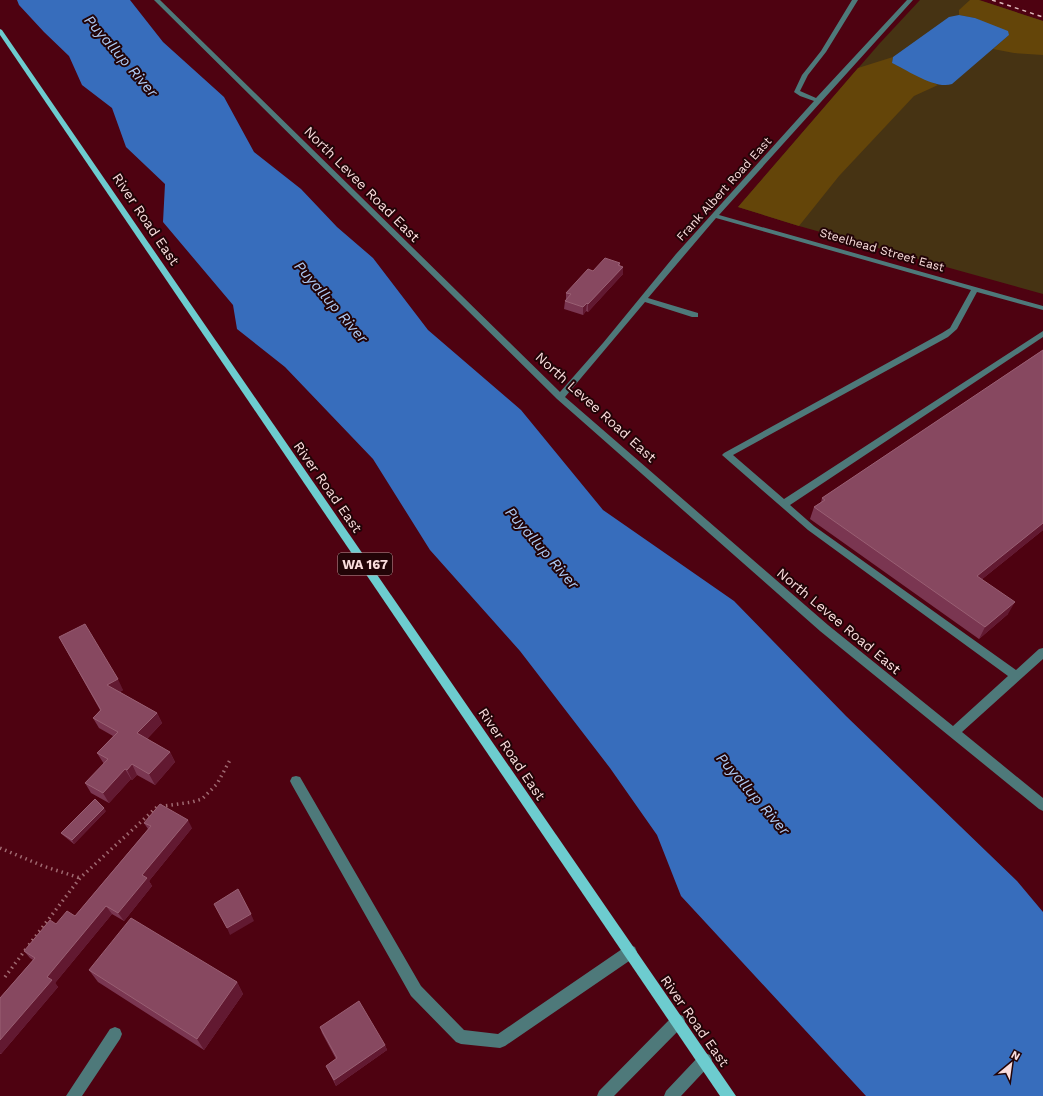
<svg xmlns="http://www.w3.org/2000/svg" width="1043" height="1096" font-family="'Work Sans',sans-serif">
	<rect width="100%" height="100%" fill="#4e0211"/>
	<path fill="#463313" d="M920,0H979L1043,21V294L799,226L738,207L880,43Z"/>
	<path fill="#644509" d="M970,0H979L1043,21V55L1014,53L993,49L1009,35L975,18L959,15V10Z
		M893,57L892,63L938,85L914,96L839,176L799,226L738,207L858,68Z"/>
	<path fill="#376dbc" d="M17,0H130L163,42L224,97L254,152L301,189L337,227L373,258L428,330L521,410L603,510L734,601L846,716L1017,881L1043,912V1096H866L681,896L657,835L610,768L520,651L430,550L373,459L285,367L237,329L233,305L163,222L165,184L126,147L112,108L82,85L69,56L44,32L19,5Z
		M959,15L975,18L1008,31L1009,35L952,84C936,90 907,70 892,63L893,57L949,17Z"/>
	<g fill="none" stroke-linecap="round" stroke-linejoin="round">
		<path stroke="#9f6971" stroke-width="3.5" stroke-dasharray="1.5 4" stroke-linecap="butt" d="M0,848L43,866L80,878
			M29,945L80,878L157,807L192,802L202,799L217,784L230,760
			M5,977L26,949"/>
		<path fill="#4e797a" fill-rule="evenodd" d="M154,0H160L560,392L603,343L676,254L814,101L800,96L794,92L802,75L821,51L852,0H858L826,52L808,75L800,91L816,98L907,0H913L719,215L1043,306V310L977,292L957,329L948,337L733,455L784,499L1043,331V337L790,505L814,526L1016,670L1039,649L1043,648V659L962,732L1043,798V811L1039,809L820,631L557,399ZM716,218L971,290L950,328L942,333L724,453L722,455L808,530L1008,676L953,726L828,625L565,397L645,302L692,317H698V313L648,298Z
			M296,776L300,777L421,986L464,1030L498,1034L625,947L630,945L635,947L637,952L635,957L505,1046L500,1048L461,1044L456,1042L411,996L292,785L290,781L292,777Z
			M678,1014L683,1016L685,1021L683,1026L614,1096H597L599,1091L673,1016Z
			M115,1027L120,1029L122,1034L120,1039L82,1096H66L110,1029Z
			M705,1053L710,1055L712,1060L710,1065L681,1096H664L666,1091L700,1055Z"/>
		<path fill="#6dcccf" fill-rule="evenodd" d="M0,29L2,30L736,1096H720L0,35Z"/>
		<path stroke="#dfbabd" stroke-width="1.5" stroke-dasharray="4 4" stroke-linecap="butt" d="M992,0L1043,17"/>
	</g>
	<path fill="#7a3651" d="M620,263V266L623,267V274L588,312L586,311L583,315L564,309L565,301L566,300V293L593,271Z
		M1043,350V530L981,580L1008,614L979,639L810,519L814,507L821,502L822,498Z
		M59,637L123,690L120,692L157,713L162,723L147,739L170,752L175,762L155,785L137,775L132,780L131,779L109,803L91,793L85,783L104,764L97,753L113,736L99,728L93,718L100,710Z
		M106,811L74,844L64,836L61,833Z
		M144,823L192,828L149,881L152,886L124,921L112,914L55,983L58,987L1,1054H0V998L33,960L30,958L24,951L75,916L148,829Z
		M89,970L237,982L243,994L204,1050L98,982Z
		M320,1027L385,1045L387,1050L336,1086L326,1066L336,1059L322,1033Z"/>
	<path fill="#621931" d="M623,267V274L588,312V304Z
		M587,303L586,311L583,315V307Z
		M1043,523V530L971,588L977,576Z
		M1015,602L1008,614L979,639L985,627Z
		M118,679L123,690L112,696L107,685Z
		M157,713L162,723L142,744L137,733Z
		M170,752L175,762L155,785L149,774Z
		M132,764L137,775L132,780L127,770Z
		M125,769L131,779L109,803L103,793Z
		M104,808L106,811L74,844L72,840Z
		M188,820L192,828L149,881L152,886L124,921L118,913L142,875Z
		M106,906L112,914L55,983L58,987L1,1054L0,1053V1040L47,977Z
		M251,914L254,921L230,935L227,928Z
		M237,982L243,994L204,1050L197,1039Z
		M385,1045L387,1050L336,1086L334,1080Z"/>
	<path fill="#874860" stroke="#995f73" d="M605,258L620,263L618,265L623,267L588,304L587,303L583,307L565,301L571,294L566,293L588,269L593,271Z
		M1043,350V523L977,576L1015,602L985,627L814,507L825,500L822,498Z
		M85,624L118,679L107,685L157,713L137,733L170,752L149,774L132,764L127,770L125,769L103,793L85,783L108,759L97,753L118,732L93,718L101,710L59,637Z
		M95,799L104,808L72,840L61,833Z
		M160,804L188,820L142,875L147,878L118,913L106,906L47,977L52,980L0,1040V998L35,958L24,951L50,920L56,924L67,911L75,916L151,826L144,823Z
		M238,889L251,914L227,928L214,904Z
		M131,918L237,982L197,1039L89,970Z
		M359,1001L385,1045L334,1080L326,1066L337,1058L320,1027Z"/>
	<g text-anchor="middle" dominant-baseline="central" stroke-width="4" stroke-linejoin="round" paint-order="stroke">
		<g font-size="12" fill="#fadddd" stroke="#220407">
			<text transform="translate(724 189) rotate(-48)">Frank Albert Road East</text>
			<text transform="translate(882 250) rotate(16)">Steelhead Street East</text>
		</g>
		<rect fill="#220407" stroke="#b99c9d" stroke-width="1" x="338" y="553" width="54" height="22" rx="3"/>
		<g font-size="13" font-weight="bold" fill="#fadddd">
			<text x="365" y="564">WA 167</text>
		</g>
		<g font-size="14" fill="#fadddd" stroke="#220407">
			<text transform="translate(362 184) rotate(45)">North Levee Road East</text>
			<text transform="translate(146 219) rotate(56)">River Road East</text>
			<text transform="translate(596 407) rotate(42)">North Levee Road East</text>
			<text transform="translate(328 487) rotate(55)">River Road East</text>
			<text transform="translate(839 621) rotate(40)">North Levee Road East</text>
			<text transform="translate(512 754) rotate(56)">River Road East</text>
			<text transform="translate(695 1021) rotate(55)">River Road East</text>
		</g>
		<g font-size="15" font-style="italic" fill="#adcaf4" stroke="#220407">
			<text transform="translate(121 56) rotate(49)">Puyallup River</text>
			<text transform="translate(331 302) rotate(49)">Puyallup River</text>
			<text transform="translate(542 548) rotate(49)">Puyallup River</text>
			<text transform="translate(753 794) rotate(49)">Puyallup River</text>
		</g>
	</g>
	<g transform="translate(1011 1064) rotate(29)" stroke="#220407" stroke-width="3" paint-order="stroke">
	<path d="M0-3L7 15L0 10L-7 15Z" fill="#fadddd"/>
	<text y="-6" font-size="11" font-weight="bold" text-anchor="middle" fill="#fadddd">N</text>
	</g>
</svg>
